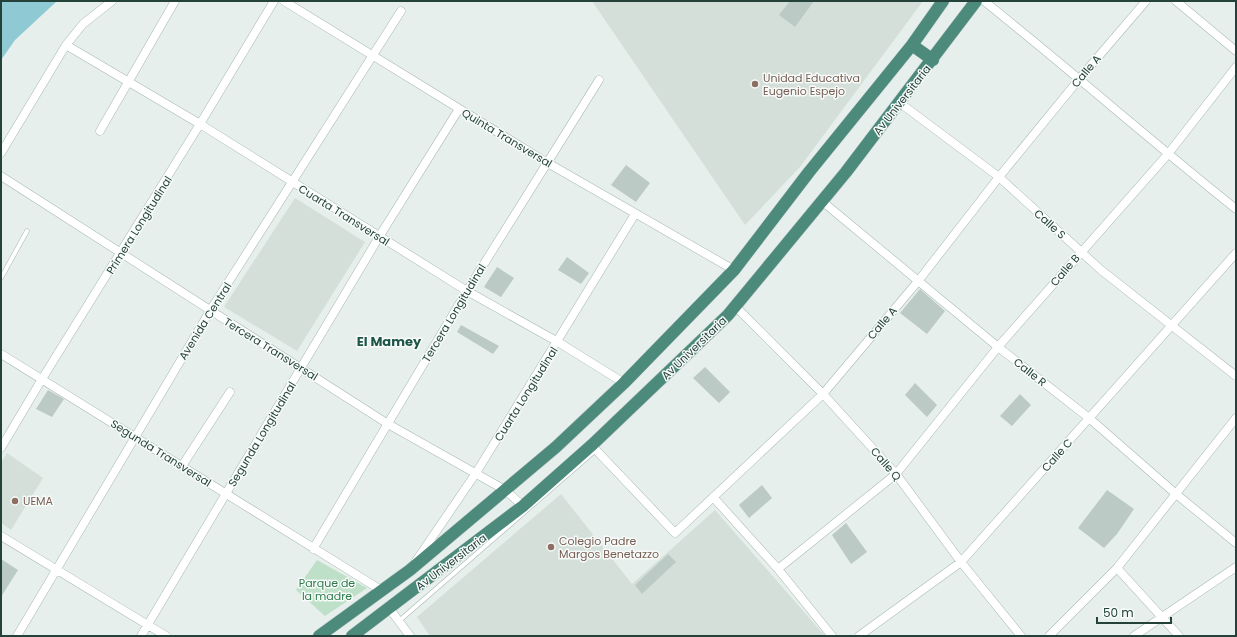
<svg xmlns="http://www.w3.org/2000/svg" width="1237" height="637" font-family="Poppins,sans-serif">
	<rect width="100%" height="100%" fill="#e6efeb"/>
	<path fill="#d4dfda" d="M592,1H923L800,167L745,225Z
		M295,198L365,242L297,351L224,307Z
		M7,453L43,478L11,530L1,523V463Z
		M561,494L632,584L715,510L825,636H430L417,617Z"/>
	<path fill="#bfe0c8" d="M317,560L367,588L325,616L296,590Z"/>
	<path fill="#8ec9d4" d="M1,1H57L15,40L1,60Z"/>
	<path fill="#bbcac4" d="M790,1H814L795,27L779,15Z
		M626,165L650,183L636,202L611,185Z
		M567,257L589,273L581,284L558,270Z
		M497,267L514,278L501,297L484,287Z
		M920,289L945,311L927,334L900,313Z
		M461,325L499,346L493,354L457,332Z
		M705,367L730,392L719,403L693,378Z
		M915,383L937,405L927,417L905,395Z
		M48,390L64,399L52,417L36,409Z
		M1020,394L1031,405L1012,426L1000,416Z
		M762,485L772,498L749,518L739,505Z
		M1107,490L1134,509L1117,534L1104,548L1078,528Z
		M846,523L867,552L851,564L832,535Z
		M668,554L676,562L642,594L635,585Z
		M1,559L18,570L1,597Z"/>
	<g fill="none" stroke-linecap="round" stroke-linejoin="round">
		<g stroke="#a8b8b2" stroke-width="5">
			<path id="service" d="M1,278L27,231
				M399,621L596,450"/>
		</g>
		<g stroke="#a8b8b2" stroke-width="9">
			<path id="minor" d="M284,1L546,162L734,270
				M984,1C1069,69 1151,141 1236,209
				M1176,1L1236,51
				M66,45L200,124L467,291L558,342L624,383
				M900,103L999,177L1101,270L1236,376
				M100,131L175,1
				M1,153L66,45L83,24L112,1
				M1,176L388,424L505,490L523,506
				M823,202L998,347L1089,418L1176,494L1236,543
				M735,306L823,394L896,474L961,562L1021,636
				M1,354L381,590
				M593,444L596,450L675,533L823,394L919,280L999,177L1080,78L1146,1
				M1,448L42,379L200,124L274,1
				M182,466L230,392
				M713,497L778,569L832,636
				M1,536L166,636
				M313,549L467,291L599,80
				M416,561L476,473L635,214
				M1117,568L1179,636
				M778,569L896,474L998,347L1168,154L1236,67
				M389,608L410,636
				M17,636L210,311L401,11
				M141,636L379,237L459,109
				M859,636L961,562L1236,253
				M1049,636L1117,568L1236,418
				M1134,636L1236,567"/>
		</g>
		<g stroke="#c2cac8" stroke-width="13">
			<path id="trunk" d="M912,45L933,60
				M319,636L410,570L556,447L624,383L734,270L809,172L912,45L943,1
				M352,636L523,506L593,444L728,315L846,172L976,1"/>
		</g>
		<use href="#service" stroke="#fff" stroke-width="4"/>
		<use href="#minor" stroke="#fff" stroke-width="8"/>
		<use href="#trunk" stroke="#4c8a7c" stroke-width="12"/>
	</g>
	<g fill="#8d6e63" stroke="#f7fbf9" stroke-width="1.5">
		<circle cx="755" cy="84" r="4"/>
		<circle cx="15" cy="501" r="4"/>
		<circle cx="551" cy="547" r="4"/>
	</g>
	<g text-anchor="middle" dominant-baseline="central" stroke-width="3" stroke-linejoin="round" paint-order="stroke">
		<g font-size="11" fill="#24423a" stroke="#f7fbf9">
			<text transform="translate(1086 71) rotate(-50)">Calle A</text>
			<text transform="translate(902 100) rotate(-52)">Av Universitaria</text>
			<text transform="translate(507 138) rotate(31)">Quinta Transversal</text>
			<text transform="translate(344 215) rotate(32)">Cuarta Transversal</text>
			<text transform="translate(1050 224) rotate(42)">Calle S</text>
			<text transform="translate(139 225) rotate(-58)">Primera Longitudinal</text>
			<text transform="translate(1065 270) rotate(-49)">Calle B</text>
			<text transform="translate(454 313) rotate(-59)">Tercera Longitudinal</text>
			<text transform="translate(205 321) rotate(-58)">Avenida Central</text>
			<text transform="translate(882 323) rotate(-50)">Calle A</text>
			<text transform="translate(694 348) rotate(-44)">Av Universitaria</text>
			<text transform="translate(271 349) rotate(32)">Tercera Transversal</text>
			<text transform="translate(1030 372) rotate(38)">Calle R</text>
			<text transform="translate(526 394) rotate(-58)">Cuarta Longitudinal</text>
			<text transform="translate(262 434) rotate(-59)">Segunda Longitudinal</text>
			<text transform="translate(161 453) rotate(32)">Segunda Transversal</text>
			<text transform="translate(1057 455) rotate(-48)">Calle C</text>
			<text transform="translate(886 464) rotate(49)">Calle Q</text>
			<text transform="translate(451 562) rotate(-37)">Av Universitaria</text>
		</g>
		<g font-size="11" fill="#785e54" stroke="#f7fbf9" text-anchor="start">
			<text x="763" y="78">Unidad Educativa<tspan x="763" dy="13">Eugenio Espejo</tspan></text>
			<text x="23" y="501">UEMA</text>
			<text x="559" y="541">Colegio Padre<tspan x="559" dy="13">Margos Benetazzo</tspan></text>
		</g>
		<g font-size="11" fill="#2d7a4b" stroke="#f7fbf9">
			<text x="327" y="583">Parque de<tspan x="327" dy="13">la madre</tspan></text>
		</g>
		<g font-size="13" font-weight="bold" fill="#1f5548" stroke="#f7fbf9">
			<text x="389" y="341">El Mamey</text>
		</g>
	</g>
	<rect width="1237" height="637" fill="none" stroke="#24423a" stroke-width="4"/>
	<path d="M1097 617v6h74v-6" fill="none" stroke="#24423a" stroke-width="2"/>
	<text x="1103" y="617" font-size="12" fill="#24423a" stroke="#f7fbf9" stroke-width="3" paint-order="stroke">50 m</text>
</svg>
